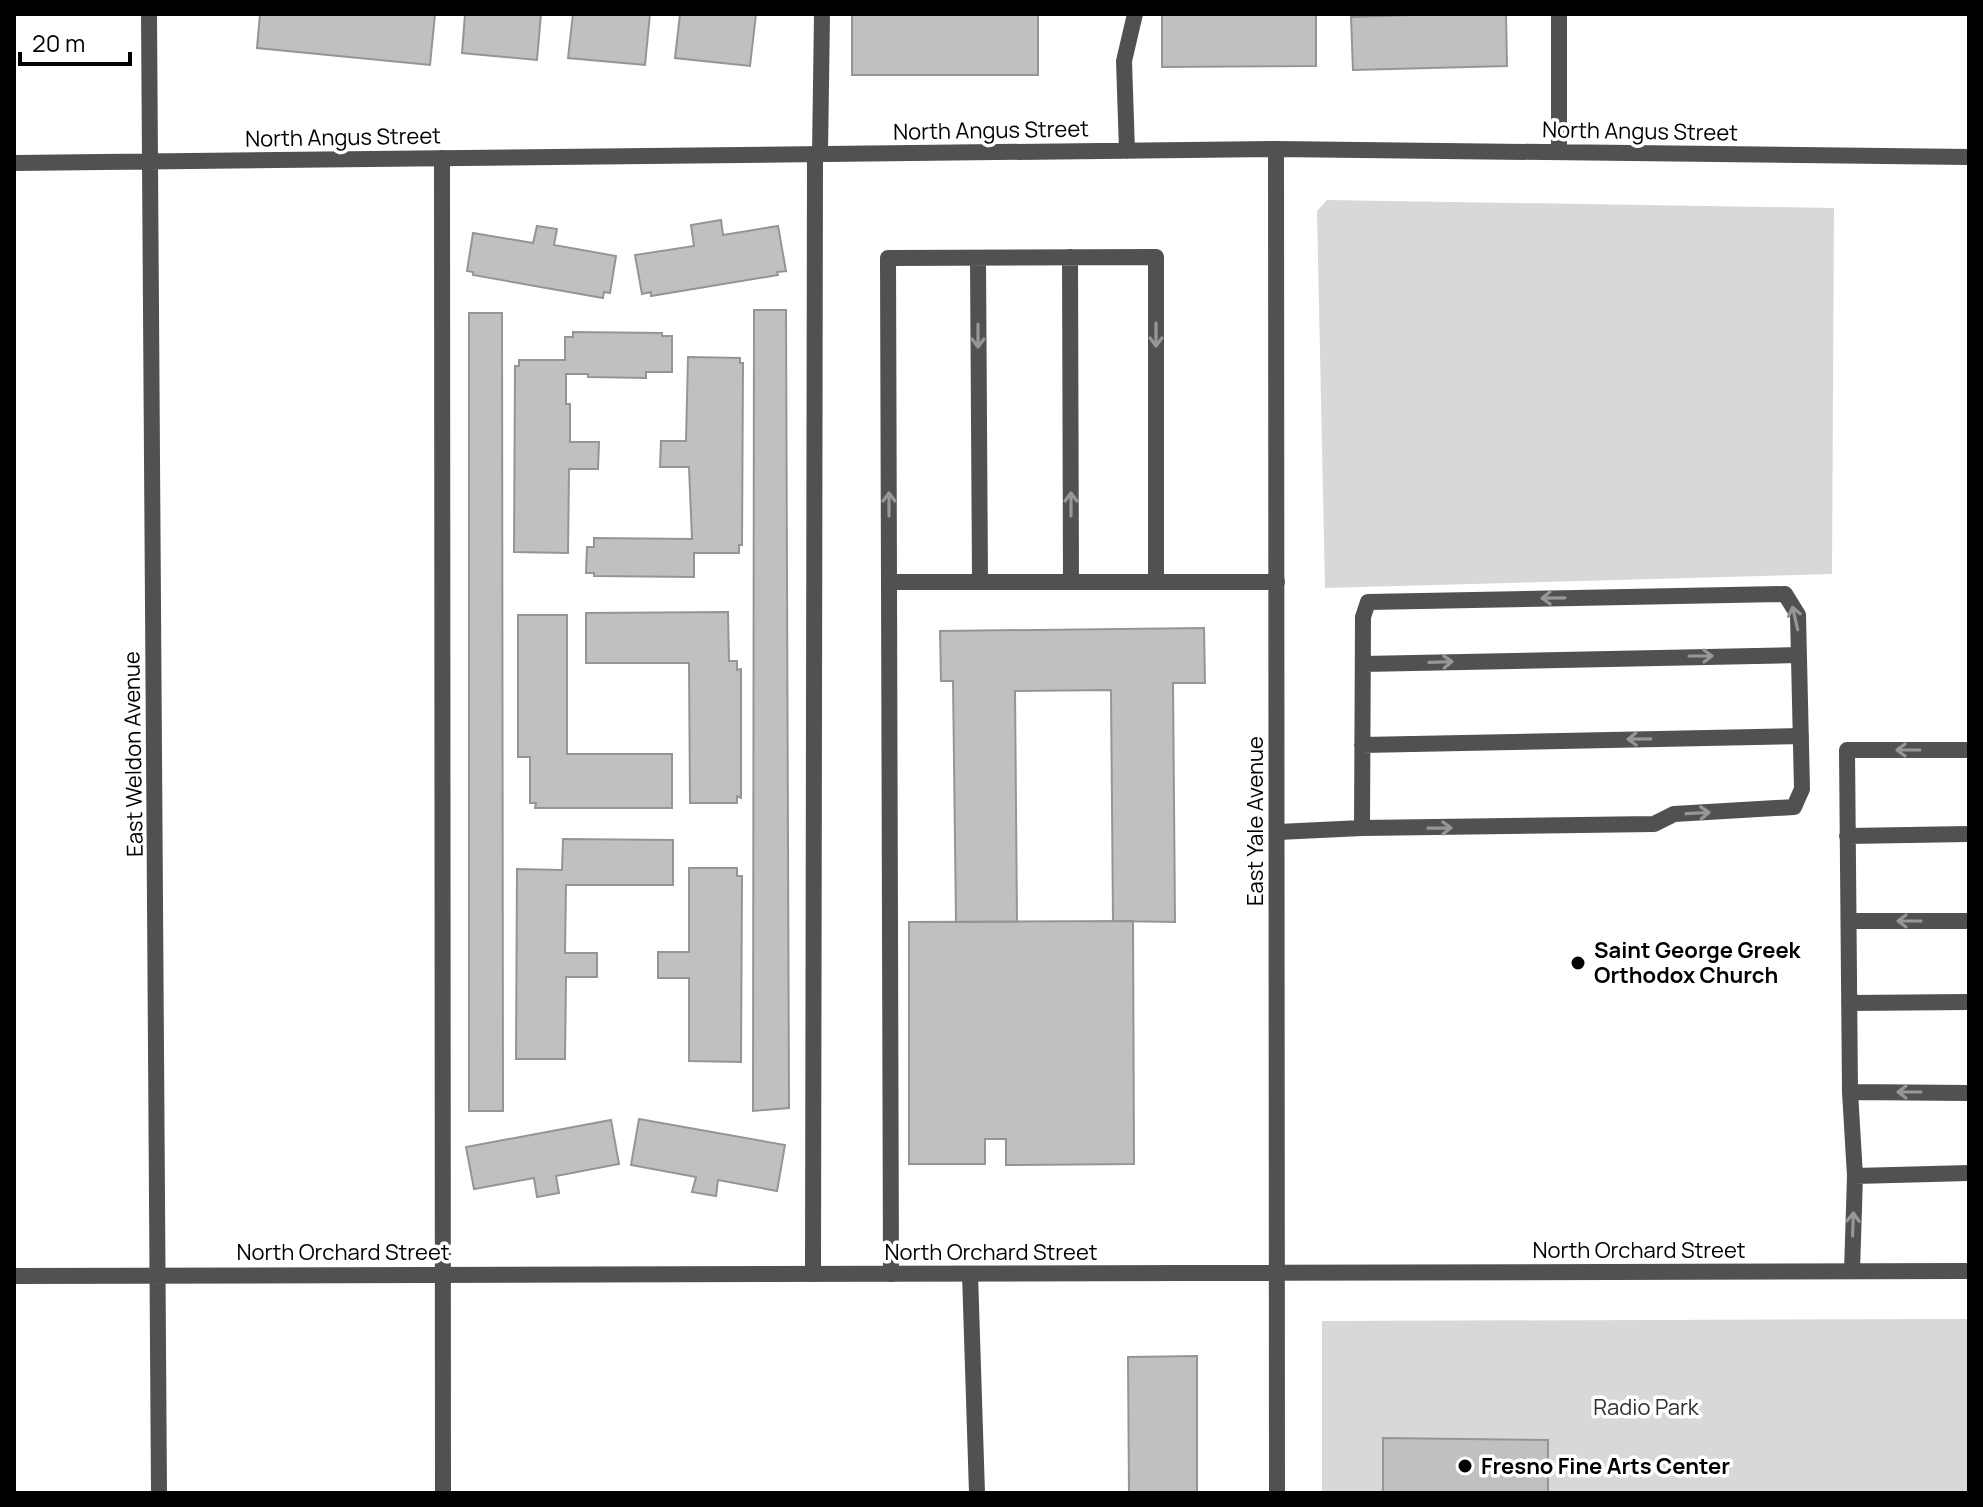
<svg xmlns="http://www.w3.org/2000/svg" width="1983" height="1507" font-family="Manrope,sans-serif">
	<rect width="100%" height="100%" fill="#fff"/>
	<path fill="#d8d8d8" d="M1327,200L1834,208L1832,574L1325,588L1317,211Z
		M1969,1319V1493H1322V1321Z"/>
	<path fill="#c0c0c0" stroke="#959595" stroke-width="2" d="M260,14H435L430,65L257,48Z
		M465,14H541L537,60L462,53Z
		M573,14H650L645,65L568,58Z
		M680,14H756L750,66L675,58Z
		M852,14H1038V75H852Z
		M1162,14H1316V66L1162,67Z
		M1442,14H1506L1507,66L1353,70L1351,17Z
		M721,220L723,235L778,226L786,271L777,272L778,275L651,296V292L642,294L635,255L694,246L691,225Z
		M537,226L557,229L554,245L616,256L610,293L604,292L603,298L473,275V272L467,271L473,233L533,243Z
		M754,310H786L789,1108L753,1111Z
		M469,313H502L503,1111H469Z
		M573,332L662,333V336H672V372H646V378L588,377V374H566V404H570V442H599L598,469H569L568,553L514,552L515,366H519V360H565V337H573Z
		M688,357L740,358V363H743L742,545H739V553H694V577L594,576V573H586L587,547H594V538L692,539L689,467H660L661,441H686Z
		M728,612L729,661H737V670L741,669V798L737,796V803H690L689,663H586V613Z
		M518,615H567V754H672V808H535L536,803H530V757H518Z
		M1204,628L1205,683H1173L1175,922L1113,921L1111,690L1015,691L1017,922H956L953,681H941L940,631Z
		M563,839L673,840V885H566L565,953H597V977H566L565,1059H516L517,869L562,870Z
		M689,868H737V876H742L741,1062L689,1061V978H658V952H689Z
		M1133,921L1134,1164L1006,1165V1139H985V1164H909V922Z
		M639,1119L785,1145L777,1191L718,1180L716,1196L692,1192L696,1177L631,1165Z
		M611,1120L619,1164L556,1176L559,1193L537,1197L534,1178L474,1189L466,1147Z
		M1197,1356V1493H1129L1128,1357Z
		M1383,1438L1548,1440V1493H1383Z"/>
	<g fill="none" stroke-linecap="round" stroke-linejoin="round">
		<path stroke="#515151" stroke-width="16" d="M820,154L822,14
			M442,158L443,1493
			M1070,257L1071,582
			M978,258L980,582
			M889,582L888,258L1156,257V582
			M1363,664L1799,655
			M1362,745L1801,736
			M1278,832L1362,828L1654,824L1674,814L1794,807L1802,789L1798,615L1785,594L1368,602L1363,617L1362,828
			M1847,836L1969,834
			M1849,921H1969
			M1849,1003L1969,1002
			M1850,1092L1969,1093
			M1855,1176L1969,1173
			M1852,1271L1855,1176L1850,1092L1847,750H1969
			M813,1274L815,154
			M891,1274L889,582H1277
			M970,1274L977,1493"/>
		<path stroke="#515151" stroke-width="16" d="M149,14L159,1493
			M1276,149L1277,1493
			M1127,151L1124,61L1135,14
			M1559,152V14
			M14,163L1276,149L1969,157
			M14,1276L1969,1271"/>
	</g>
	<defs><path id="oneway-shaft" d="M-6 0H5M1.5-3L5.5 0L1.5 3" fill="none" stroke-width="1.6" stroke-linecap="round" stroke-linejoin="round" transform="scale(2)"/></defs>
	<g stroke="#979797">
		<use href="#oneway-shaft" transform="translate(1156 335) rotate(90)"/>
		<use href="#oneway-shaft" transform="translate(978 336) rotate(90)"/>
		<use href="#oneway-shaft" transform="translate(889 504) rotate(-90)"/>
		<use href="#oneway-shaft" transform="translate(1071 504) rotate(-90)"/>
		<use href="#oneway-shaft" transform="translate(1553 598) rotate(179)"/>
		<use href="#oneway-shaft" transform="translate(1795 618) rotate(-103)"/>
		<use href="#oneway-shaft" transform="translate(1701 656)"/>
		<use href="#oneway-shaft" transform="translate(1441 662) rotate(-2)"/>
		<use href="#oneway-shaft" transform="translate(1639 739) rotate(179)"/>
		<use href="#oneway-shaft" transform="translate(1908 750) rotate(180)"/>
		<use href="#oneway-shaft" transform="translate(1698 813) rotate(-3)"/>
		<use href="#oneway-shaft" transform="translate(1440 828) rotate(-1)"/>
		<use href="#oneway-shaft" transform="translate(1909 921) rotate(180)"/>
		<use href="#oneway-shaft" transform="translate(1909 1092) rotate(-180)"/>
		<use href="#oneway-shaft" transform="translate(1853 1224) rotate(-88)"/>
	</g>
	<g fill="#000" stroke="#fff" stroke-width="3">
		<circle cx="1578" cy="963" r="8"/>
		<circle cx="1465" cy="1466" r="8"/>
	</g>
	<g text-anchor="middle" dominant-baseline="central" stroke-width="7" stroke-linejoin="round" paint-order="stroke">
		<g font-size="22" fill="#000" stroke="#fff">
			<text transform="translate(991 130) rotate(-1)">North Angus Street</text>
			<text transform="translate(1640 131) rotate(1)">North Angus Street</text>
			<text transform="translate(343 137) rotate(-1)">North Angus Street</text>
			<text transform="translate(133 754) rotate(-91)">East Weldon Avenue</text>
			<text transform="translate(1255 821) rotate(-90)">East Yale Avenue</text>
			<text x="1639" y="1250">North Orchard Street</text>
			<text x="343" y="1252">North Orchard Street</text>
			<text x="991" y="1252">North Orchard Street</text>
		</g>
		<g font-size="22" font-weight="bold" fill="#000" stroke="#fff" text-anchor="start">
			<text x="1594" y="950">Saint George Greek<tspan x="1594" dy="25">Orthodox Church</tspan></text>
			<text x="1481" y="1466">Fresno Fine Arts Center</text>
		</g>
		<g font-size="22" fill="#2f2f2f" stroke="#fff">
			<text x="1646" y="1407">Radio Park</text>
		</g>
	</g>
	<rect width="1983" height="1507" fill="none" stroke="#000000" stroke-width="32"/>
	<path d="M20 52v12h110v-12" fill="none" stroke="#000000" stroke-width="4"/>
	<text x="32" y="52" font-size="24" fill="#000000" stroke="#ffffff" stroke-width="6" paint-order="stroke">20 m</text>
</svg>
